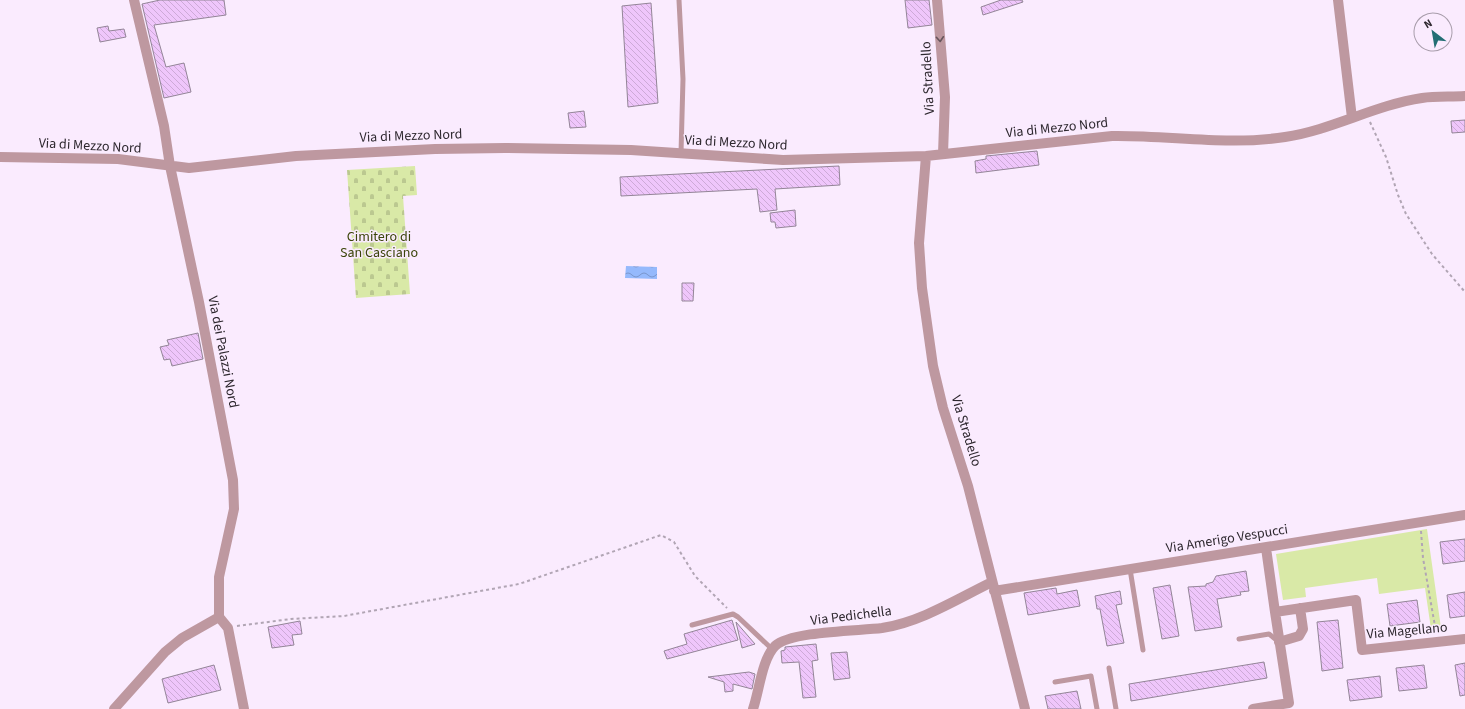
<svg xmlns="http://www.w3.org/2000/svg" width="1465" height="709" font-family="'Source Sans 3',sans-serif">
	<defs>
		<pattern id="cemetery-stones" width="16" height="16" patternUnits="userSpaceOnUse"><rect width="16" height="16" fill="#d9e9a7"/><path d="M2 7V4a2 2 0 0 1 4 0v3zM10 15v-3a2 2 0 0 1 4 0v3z" fill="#bbc890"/></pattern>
		<pattern id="water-waves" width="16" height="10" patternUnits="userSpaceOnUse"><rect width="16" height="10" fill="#95b9fc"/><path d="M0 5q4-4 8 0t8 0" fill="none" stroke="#7a96cc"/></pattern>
		<pattern id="building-back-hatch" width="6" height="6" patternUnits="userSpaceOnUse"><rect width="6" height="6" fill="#efc6fb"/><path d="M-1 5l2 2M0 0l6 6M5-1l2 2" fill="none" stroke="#cdaad7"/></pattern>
	</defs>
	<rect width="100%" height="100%" fill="#faebfe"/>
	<path fill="url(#cemetery-stones)" d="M415,166L417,195L403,196L410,294L356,298L347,170Z"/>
	<path fill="#d9e9a7" d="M1427,529L1441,628L1431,629L1425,588L1379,594L1377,578L1305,588L1306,597L1283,600L1276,554Z"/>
	<path fill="url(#water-waves)" d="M626,266L657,267V279L625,278Z"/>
	<path fill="url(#building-back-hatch)" stroke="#938597" d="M160,0H224L226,15L154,25L166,67L184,63L191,92L164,98L142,4Z
		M905,0H929L932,25L908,28Z
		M1001,0H1022L1023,2L983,15L981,7Z
		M651,3L658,103L628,107L622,6Z
		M108,26L109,31L124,29L126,37L100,42L97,28Z
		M584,111L586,127L570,128L568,113Z
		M1465,120V132L1452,133L1451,121Z
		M1037,151L1039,165L976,173L975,161L986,159V156Z
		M839,166L840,185L775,189L777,210L760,212L757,189L621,196L620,177Z
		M795,210L796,226L776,228L775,222H771L770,213Z
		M682,283H694L693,301H682Z
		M198,333L203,359L172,366L170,359L164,360L160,347L169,345L167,340Z
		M1465,539V561L1443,564L1440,542Z
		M1246,571L1249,591L1240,592L1241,595L1217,599L1222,627L1195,631L1188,587L1206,586V584L1213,582L1216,576Z
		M1170,585L1179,636L1162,639L1153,588Z
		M1056,588L1057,594L1077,590L1080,606L1028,615L1024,593Z
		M1120,591L1122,604L1116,605L1124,643L1107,646L1100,609H1097L1095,596Z
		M1465,592V616L1450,618L1447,595Z
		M1417,600L1420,622L1390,626L1387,604Z
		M732,620L738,640L667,659L664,651L687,644L684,634Z
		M1338,620L1343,668L1322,671L1317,622Z
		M300,621L302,634L292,635L294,645L272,648L268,627Z
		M736,622L755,644L742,648Z
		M816,644L818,660L812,661L816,697L803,698L799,662L782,663L781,651L785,650V647Z
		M847,652L850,678L834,680L831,653Z
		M1264,662L1267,678L1131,701L1129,684Z
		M1465,663V695L1460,696L1455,665Z
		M214,665L221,690L168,703L162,679Z
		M1424,665L1427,688L1399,691L1396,668Z
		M749,672L755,674L752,689L733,684V691L725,692L724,682L708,677Z
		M1380,676L1382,697L1350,701L1347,680Z
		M1077,691L1081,709H1048L1045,696Z"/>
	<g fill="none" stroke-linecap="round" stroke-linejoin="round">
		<path stroke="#b1a5b4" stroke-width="2" stroke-dasharray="3 3" stroke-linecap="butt" d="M1370,122L1386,157L1398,195L1406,214L1432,254L1465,292
			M1421,531L1423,558L1436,632
			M237,626L291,619L344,616L519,584L661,535L674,542L695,576L727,608"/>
		<path stroke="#be98a0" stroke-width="5" d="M679,0L683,79L681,153
			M1130,569L1143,650
			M692,625L733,614L738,617L772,649
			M1239,639L1269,634L1279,642
			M1109,668L1116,709
			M1055,682L1091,676L1097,709"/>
		<path stroke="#be98a0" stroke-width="10" d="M134,0L164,126L170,166L199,302L233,480L234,509L219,577V617L228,628L244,709
			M937,0L945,97L943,154
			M1338,0L1352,118
			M926,156L919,243L922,288L933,366L943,408L968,486L1025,709
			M0,157L118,159L189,168L296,156L435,149L505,148L631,150L783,160L926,156L1112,136C1170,135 1227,146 1285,137C1332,130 1375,105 1422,98C1436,96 1451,97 1465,96
			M1266,548L1275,612L1356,600L1362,650L1465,639
			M994,591L1465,515
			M1279,642L1299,636L1303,629L1300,608
			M114,709L165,652L182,638L219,617
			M753,709C759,692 762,659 775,646C791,631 858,631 882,628C921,622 957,599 992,582
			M1253,709L1289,703L1275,612"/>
	</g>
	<defs><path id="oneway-chevron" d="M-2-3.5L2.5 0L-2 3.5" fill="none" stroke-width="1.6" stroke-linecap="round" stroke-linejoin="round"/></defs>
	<use stroke="#68555c" href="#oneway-chevron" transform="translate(940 39) rotate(86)"/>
	<g text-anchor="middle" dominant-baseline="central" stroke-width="3" stroke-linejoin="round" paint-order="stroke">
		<g font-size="14" fill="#2e282f" stroke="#faebfe">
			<text transform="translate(928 78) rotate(-93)">Via Stradello</text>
			<text transform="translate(1057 128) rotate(-6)">Via di Mezzo Nord</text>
			<text transform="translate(411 136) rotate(-2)">Via di Mezzo Nord</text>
			<text transform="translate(736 143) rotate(3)">Via di Mezzo Nord</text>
			<text transform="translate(90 146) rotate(3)">Via di Mezzo Nord</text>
			<text transform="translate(223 352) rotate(79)">Via dei Palazzi Nord</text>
			<text transform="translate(966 431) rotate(73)">Via Stradello</text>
			<text transform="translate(1227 539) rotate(-9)">Via Amerigo Vespucci</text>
			<text transform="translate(851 616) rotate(-7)">Via Pedichella</text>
			<text transform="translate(1407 631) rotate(-5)">Via Magellano</text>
		</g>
		<g font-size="14" fill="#3a4408" stroke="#faebfe">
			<text x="379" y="237">Cimitero di<tspan x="379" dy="16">San Casciano</tspan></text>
		</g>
	</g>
	<g transform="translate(1433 32) rotate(329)"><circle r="19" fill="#faebfe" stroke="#a89dab"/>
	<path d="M0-3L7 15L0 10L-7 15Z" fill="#236e74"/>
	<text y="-6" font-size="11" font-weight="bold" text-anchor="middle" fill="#2e282f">N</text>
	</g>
</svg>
